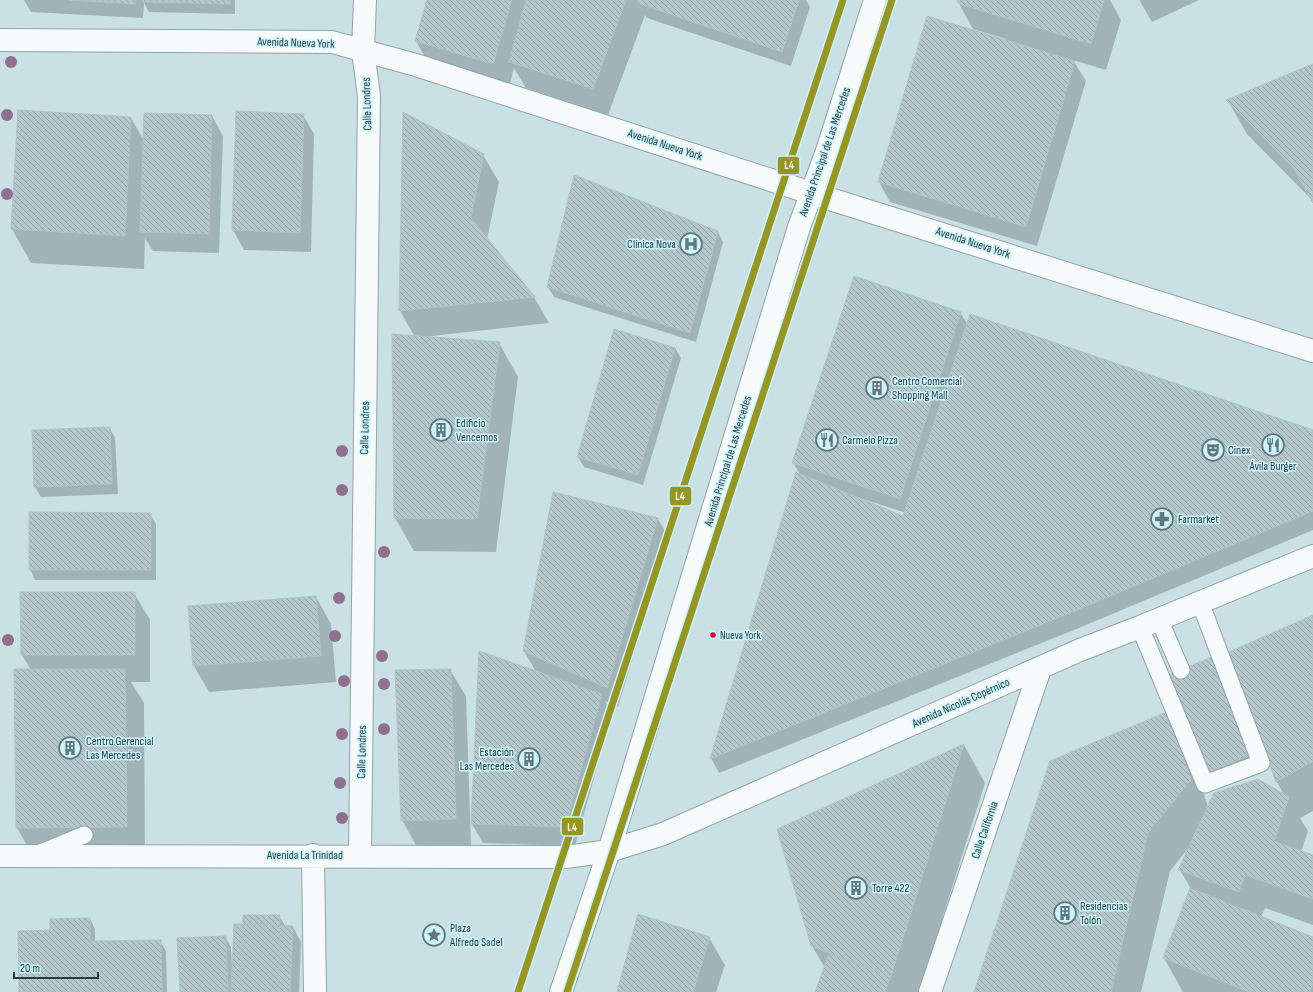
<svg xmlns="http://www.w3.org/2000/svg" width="1313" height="992" font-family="'Sofia Sans Condensed',sans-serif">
	<defs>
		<pattern id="building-back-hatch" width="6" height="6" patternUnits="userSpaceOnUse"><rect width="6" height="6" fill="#b4c7cb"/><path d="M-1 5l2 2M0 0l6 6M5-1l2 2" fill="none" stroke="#93a3a6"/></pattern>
	</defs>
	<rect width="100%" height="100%" fill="#c9e0e5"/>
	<path fill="#0003" fill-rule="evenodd" d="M24,0H235V14L149,12L144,3L143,18L31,12Z
		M428,0H806L810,7L791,66L647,18L645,15L608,115L526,88L514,68L508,90L431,68L416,41Z
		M958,0H1110L1121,20L1106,70L1073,60L1086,81L1037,246L890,202L879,182L1005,41L1006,39L973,29L958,2Z
		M1140,0H1199L1152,22L1141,3Z
		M1313,65V201L1247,134L1228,101Z
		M18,111L131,118L144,141L212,116L223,136L219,253L153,251L145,238L144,269L31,263L12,229Z
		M237,112L303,115L314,134L311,252L244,250L233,230Z
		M483,155L499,182L487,239L534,297L549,323L423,337L499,343L518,377L496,552L414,551L395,518L415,337L400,311Z
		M718,232L723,242L696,342L554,297L548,287Z
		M960,312L968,325L1313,431V530L1074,630L719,773L711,758L800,474L793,463ZM860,498L906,513L904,518L859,499Z
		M675,348L681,358L643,485L584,467L578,457Z
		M110,428L115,438L118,494L41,497L35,487Z
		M150,514L156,524V580H35L30,569Z
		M658,519L669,538L618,707L605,701L612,714L575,846L483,843L472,824L536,672L524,651Z
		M134,593L150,620V682H131L144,703L145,860L36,861L17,828L31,670L22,655Z
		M316,597L331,624L336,682L209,692L194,666Z
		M1313,616V811L1300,818L1308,831L1301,852L1313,856V925L1265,908L1261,917L1313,938V992H1183L1164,958L1191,889L1180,870L1189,847L1170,871L1141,992H975L1169,712L1190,750L1208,807L1284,795L1277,782L1231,652Z
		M1212,659L1257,764L1215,781L1210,771Z
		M450,670L466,696L471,845L417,847L402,820Z
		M964,745L985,783L919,992H816L825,968L812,946L779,830Z
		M279,916L286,927H293L301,942L299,992H181L225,937L231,947L232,967H233L243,925Z
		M90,919L95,929V942L160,941L166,951L167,992H20L51,931Z
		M709,938L725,965L716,992H618Z"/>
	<path fill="url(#building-back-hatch)" stroke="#b0c3c7" d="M69,0H135V4Z
		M143,0H230V4L143,2Z
		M427,0H512L493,64L415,41Z
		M526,0H626L593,89L509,62Z
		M638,0H799L782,52L637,3Z
		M957,0H1104L1091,44L963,5L957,2Z
		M927,16L1075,61L1026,227L878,182Z
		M1313,64V203L1294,169L1226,100Z
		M18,110L131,117L125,236L11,229Z
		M236,111L304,114L300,233L232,230Z
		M403,112L484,154L471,218L535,297L399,311Z
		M144,113L212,115L209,234L140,232Z
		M574,175L718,231L690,333L547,287Z
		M854,276L961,312L900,499L792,463Z
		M970,314L1313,430V511L1065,615L710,759L796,472L903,516Z
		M614,329L675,348L638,475L577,457Z
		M392,334L500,342L477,519L394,518Z
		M110,427L112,484L34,487L32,430Z
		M553,492L658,518L607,688L523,651Z
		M29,512L151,513V570H29Z
		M20,592H135V655H21Z
		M316,596L321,656L193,666L188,606Z
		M1313,615V761L1276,782L1229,652Z
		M479,651L602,694L565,827L471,824Z
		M1212,657L1252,754L1209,772L1169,675Z
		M14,669H125L127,827L16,828Z
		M451,669L456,819L401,821L395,670Z
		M1169,711L1191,780L1148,833L1111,992H974L1050,761Z
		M964,744L891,976L811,946L777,829Z
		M1258,779L1289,797L1274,841L1313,855V899L1245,875L1239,892L1178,870L1214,793Z
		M1190,888L1313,937V983L1310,992H1249L1163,958Z
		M638,914L710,937L693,992H617Z
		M243,915H280L278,992H241Z
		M90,918V941L161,940L162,992H19L18,931L50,930V919Z
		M234,924L293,926L290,992H231Z
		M226,936L228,992H180L177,938Z
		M829,954L891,976L885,992H815Z"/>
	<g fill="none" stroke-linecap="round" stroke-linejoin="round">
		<g stroke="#91a4a7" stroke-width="19">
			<path id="lane" d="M1159,619L1181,670
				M1140,627L1205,784L1261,763L1200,602
				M38,854L84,835"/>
		</g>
		<g stroke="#91a4a7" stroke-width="24">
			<path id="street" d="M0,40L332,42L416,65L811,193L1313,351
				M313,855L315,992
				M0,856L566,857L609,851L663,834L1080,650L1140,627L1313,556
				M360,856L369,96L363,51L365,0
				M930,992L1040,669"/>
		</g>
		<g stroke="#91a4a7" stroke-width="24">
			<path id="secondary" d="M561,992L609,851L799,227L827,151L875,0"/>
		</g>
		<use href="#lane" stroke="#f7fafb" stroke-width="17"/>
		<use href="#street" stroke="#f7fafb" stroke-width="22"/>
		<use href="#secondary" stroke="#f7fafb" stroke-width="22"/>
		<g stroke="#caf5fe" stroke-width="10">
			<path id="metro-1" d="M518,992L843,0
				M567,992L892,0"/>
		</g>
		<use href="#metro-1" stroke="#969620" stroke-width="7"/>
	</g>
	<g fill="#91708f">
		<circle cx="11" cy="62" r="6"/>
		<circle cx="7" cy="115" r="6"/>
		<circle cx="7" cy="194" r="6"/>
		<circle cx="342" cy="451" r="6"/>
		<circle cx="342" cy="490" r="6"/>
		<circle cx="384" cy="552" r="6"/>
		<circle cx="339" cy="598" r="6"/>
		<circle cx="335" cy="636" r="6"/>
		<circle cx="8" cy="640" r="6"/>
		<circle cx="382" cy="656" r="6"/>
		<circle cx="344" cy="681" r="6"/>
		<circle cx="384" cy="684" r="6"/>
		<circle cx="384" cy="729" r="6"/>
		<circle cx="342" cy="734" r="6"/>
		<circle cx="340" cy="783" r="6"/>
		<circle cx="342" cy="818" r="6"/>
	</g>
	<defs>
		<g id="hospital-ring" transform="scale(1.15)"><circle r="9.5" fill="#caf5fe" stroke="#63767a" stroke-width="1.5"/><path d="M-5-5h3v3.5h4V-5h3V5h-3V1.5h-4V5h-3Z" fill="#63767a"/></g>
		<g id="building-ring" transform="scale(1.15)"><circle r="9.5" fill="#caf5fe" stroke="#63767a" stroke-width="1.5"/><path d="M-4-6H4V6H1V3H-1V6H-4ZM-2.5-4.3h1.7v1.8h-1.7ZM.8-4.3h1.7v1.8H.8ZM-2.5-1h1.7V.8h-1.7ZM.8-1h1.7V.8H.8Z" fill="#63767a"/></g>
		<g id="restaurant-ring" transform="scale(1.15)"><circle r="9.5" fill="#caf5fe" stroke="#63767a" stroke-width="1.5"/><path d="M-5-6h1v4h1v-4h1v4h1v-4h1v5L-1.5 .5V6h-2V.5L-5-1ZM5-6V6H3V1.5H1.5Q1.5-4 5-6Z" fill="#63767a"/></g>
		<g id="theatre-ring" transform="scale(1.15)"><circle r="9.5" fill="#caf5fe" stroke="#63767a" stroke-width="1.5"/><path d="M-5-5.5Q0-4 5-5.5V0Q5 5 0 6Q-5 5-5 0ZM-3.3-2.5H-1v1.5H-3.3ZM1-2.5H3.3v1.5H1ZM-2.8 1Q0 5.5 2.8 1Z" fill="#63767a"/></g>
		<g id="pharmacy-ring" transform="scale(1.15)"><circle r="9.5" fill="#caf5fe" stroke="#63767a" stroke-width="1.5"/><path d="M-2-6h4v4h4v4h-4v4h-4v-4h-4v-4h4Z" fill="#63767a"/></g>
		<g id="sight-ring" transform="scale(1.15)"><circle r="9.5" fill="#caf5fe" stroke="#63767a" stroke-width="1.5"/><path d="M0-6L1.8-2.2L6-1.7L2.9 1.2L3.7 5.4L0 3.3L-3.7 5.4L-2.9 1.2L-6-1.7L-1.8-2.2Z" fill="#63767a"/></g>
	</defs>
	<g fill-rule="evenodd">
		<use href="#hospital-ring" x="691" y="244"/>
		<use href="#building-ring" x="877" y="388"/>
		<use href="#building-ring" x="441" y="430"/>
		<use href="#restaurant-ring" x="827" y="440"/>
		<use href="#restaurant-ring" x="1273" y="445"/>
		<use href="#theatre-ring" x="1213" y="450"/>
		<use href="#pharmacy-ring" x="1162" y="519"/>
		<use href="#building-ring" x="70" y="748"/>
		<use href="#building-ring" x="529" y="759"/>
		<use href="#building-ring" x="856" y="888"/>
		<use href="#building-ring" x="1065" y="913"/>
		<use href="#sight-ring" x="434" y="935"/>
	</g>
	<circle fill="#e4002b" stroke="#caf5fe" stroke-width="1.5" cx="713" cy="635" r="3.5"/>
	<g text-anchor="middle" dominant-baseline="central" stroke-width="3" stroke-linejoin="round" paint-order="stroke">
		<g font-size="11" fill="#2c3d40" stroke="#caf5fe" text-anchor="start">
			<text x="720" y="635">Nueva York</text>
		</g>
		<g font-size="12" fill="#2c3d40" stroke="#caf5fe">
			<text transform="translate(296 43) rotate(2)">Avenida Nueva York</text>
			<text transform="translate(367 104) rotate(-92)">Calle Londres</text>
			<text transform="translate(665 145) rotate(18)">Avenida Nueva York</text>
			<text transform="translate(825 152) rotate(-71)">Avenida Principal de Las Mercedes</text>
			<text transform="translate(973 243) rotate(18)">Avenida Nueva York</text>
			<text transform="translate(365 428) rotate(-89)">Calle Londres</text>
			<text transform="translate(728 461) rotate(-73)">Avenida Principal de Las Mercedes</text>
			<text transform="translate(961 703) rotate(-24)">Avenida Nicolás Copérnico</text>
			<text transform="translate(362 752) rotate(-89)">Calle Londres</text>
			<text transform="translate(985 830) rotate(-71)">Calle California</text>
			<text x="305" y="855">Avenida La Trinidad</text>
		</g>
		<g font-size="12" fill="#2c3d40" stroke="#caf5fe" text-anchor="start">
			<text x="676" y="244" text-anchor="end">Clínica Nova</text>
			<text x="892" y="381">Centro Comercial<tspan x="892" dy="14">Shopping Mall</tspan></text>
			<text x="456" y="423">Edificio<tspan x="456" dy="14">Vencemos</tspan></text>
			<text x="842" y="440">Carmelo Pizza</text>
			<text x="1228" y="450">Cinex</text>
			<text x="1273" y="466" text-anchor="middle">Ávila Burger</text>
			<text x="1178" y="519">Farmarket</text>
			<text x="86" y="741">Centro Gerencial<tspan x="86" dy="14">Las Mercedes</tspan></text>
			<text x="514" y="752" text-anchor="end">Estación<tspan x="514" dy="14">Las Mercedes</tspan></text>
			<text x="872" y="888">Torre 422</text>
			<text x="1080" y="906">Residencias<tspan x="1080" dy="14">Tolón</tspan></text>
			<text x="450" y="928">Plaza<tspan x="450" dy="14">Alfredo Sadel</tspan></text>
		</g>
	</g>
	<g stroke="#caf5fe" stroke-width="1.5">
		<rect x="777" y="156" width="23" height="19" rx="4" fill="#969620"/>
		<rect x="669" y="486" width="23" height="20" rx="4" fill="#969620"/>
		<rect x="561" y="817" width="23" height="19" rx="4" fill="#969620"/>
	</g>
	<g font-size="11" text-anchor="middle" font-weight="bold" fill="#fff">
		<text x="789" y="169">L4</text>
		<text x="680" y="500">L4</text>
		<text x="572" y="831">L4</text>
	</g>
	<path d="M14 972v6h84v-6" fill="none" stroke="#2c3d40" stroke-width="2"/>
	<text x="20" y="972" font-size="12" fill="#2c3d40" stroke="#caf5fe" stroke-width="3" paint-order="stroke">20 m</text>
</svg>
